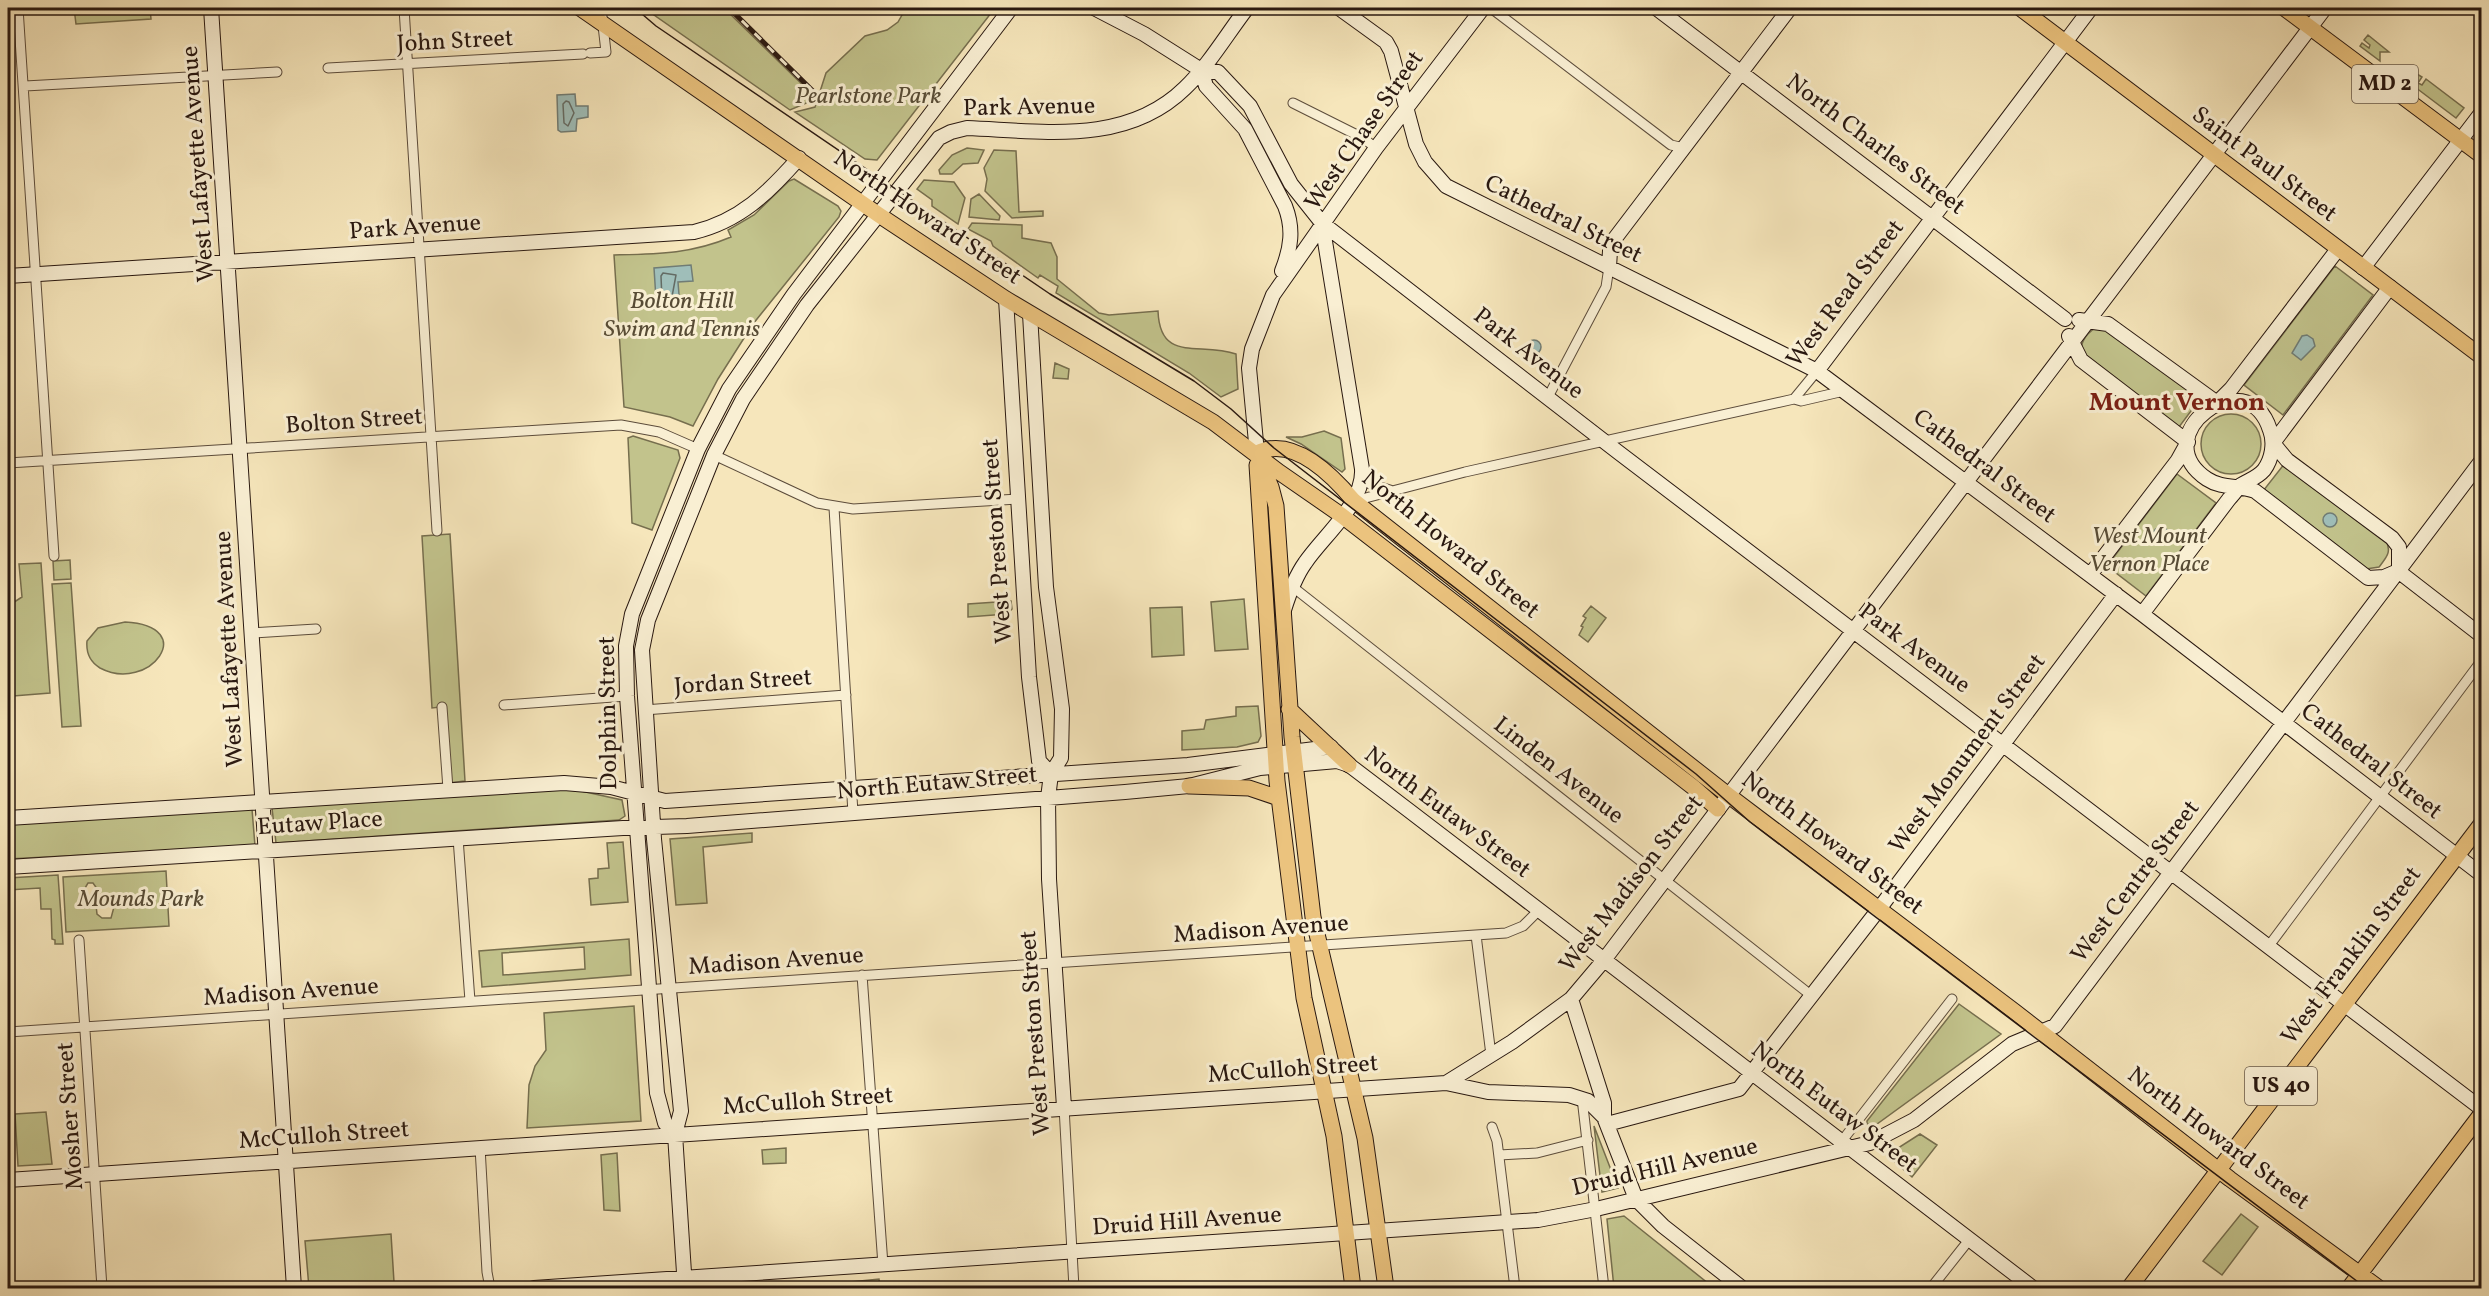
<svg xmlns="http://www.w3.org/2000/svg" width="2489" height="1296" font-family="Vollkorn,serif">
	<rect width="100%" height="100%" fill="#f6e6bb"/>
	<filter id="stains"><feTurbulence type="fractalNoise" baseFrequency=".00333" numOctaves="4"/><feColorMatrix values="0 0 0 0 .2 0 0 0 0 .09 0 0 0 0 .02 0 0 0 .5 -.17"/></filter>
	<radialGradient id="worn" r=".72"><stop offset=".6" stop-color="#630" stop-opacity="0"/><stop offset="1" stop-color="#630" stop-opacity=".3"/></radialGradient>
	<path fill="#c2c38c" stroke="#766e4e" stroke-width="1.5" fill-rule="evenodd" d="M74,8H150L151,19L76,24Z
		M644,8H724L813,95L809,102L790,110Z
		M906,8H995L877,160L865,159L795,112L815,107L826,73L865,36L887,30L898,22Z
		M2368,35L2389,52H2380V61L2360,46L2362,43L2369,48L2370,45L2364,40Z
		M2407,68L2422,77L2418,83L2422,85L2426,79L2464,108L2456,118L2407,81L2404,78Z
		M967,148L984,150L978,163L963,164L952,174H940L939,170L952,155Z
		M994,150L1016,151L1019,212L1043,211V216L1012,218L985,191L987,179L984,168Z
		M794,179L838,206L841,211L839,217L753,324L718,379L693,426L670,417L624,407L614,255C657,254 691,254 731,237L728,230L754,215L789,181Z
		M924,180L954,182L965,198L958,224L932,206V200L917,189Z
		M979,194L1000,216L999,220L969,217L971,199Z
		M972,223L1022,225V238L1051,243L1057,257V279L1099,313L1109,315L1158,311C1160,364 1200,341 1236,354L1238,389L1221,397L1189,373L1056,293L1058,286L1040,275L1038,278L993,246L991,241L968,229Z
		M2335,266L2373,295L2283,415L2244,385Z
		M2102,326L2200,399L2179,427L2085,356L2081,348C2083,337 2091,328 2102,326Z
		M1055,363L1069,369L1068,379L1053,378Z
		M2201 444a30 30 0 1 1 60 0a30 30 0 1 1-60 0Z
		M1324,431L1341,438L1345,469L1342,472L1301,444L1286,437H1302Z
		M633,436L678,450L680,458L652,530L632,523L628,438Z
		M2285,463L2386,541C2392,552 2386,558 2379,567L2366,569L2263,491Z
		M2177,474L2216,503L2146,596L2107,566Z
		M450,534L465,781L448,783L440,707L432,708L422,536Z
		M70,560L71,579L54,580L53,561Z
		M41,563L50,693L13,696L8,689V606L22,597L19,564Z
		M71,583L81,726L62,727L52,584Z
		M1244,599L1248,649L1215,651L1211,602Z
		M1011,601L1012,609L1007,614L968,617V604Z
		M1591,606L1606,618L1588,642L1579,635L1583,627L1581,626L1586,618L1583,616Z
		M1182,607L1184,655L1152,657L1150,608Z
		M125,622C201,626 149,694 100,668C90,662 86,652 87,641L98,628Z
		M1258,706L1261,736L1258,742L1237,747L1182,750V731L1204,729L1206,720L1236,716V707Z
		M572,789L622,800L625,816L619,820L276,843L272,808Z
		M252,809L255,846L8,859V823Z
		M752,833V842L703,847L707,903L676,905L670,839Z
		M623,842L628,902L591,905L589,879L598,878V869L609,868L607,843Z
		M166,871L169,926L66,932L63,877ZM88,883H93L100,893L92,903L82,893ZM102,902L114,907L111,918H102L97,914L96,905Z
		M58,875L63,944H55V940L52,939L51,909H41L40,888L8,890V878Z
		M629,939L631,975L482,987L479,951ZM584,947L585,969L503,975L502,953Z
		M1959,1004L2001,1034L1877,1124H1867V1121Z
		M634,1006L641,1121L527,1128L529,1085L535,1066L546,1050L544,1013Z
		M46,1112L52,1164L18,1166L15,1114Z
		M1594,1126L1618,1188L1602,1192Z
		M1920,1134L1937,1145L1912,1177L1887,1155Z
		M786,1148V1163L763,1164L762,1150Z
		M617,1153L620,1211L604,1210L601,1155Z
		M2241,1214L2258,1227L2222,1275L2203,1261Z
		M1624,1216L1714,1288H1614L1607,1219Z
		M391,1234L394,1282L309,1288L305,1241Z
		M879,1279L880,1288H842L841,1283Z"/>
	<path fill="#9fbeb9" stroke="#707c75" stroke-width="1.5" d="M575,94L576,106H588V117L577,119L576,131L561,132L558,130L557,95Z
		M691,265L693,281L678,282L680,307L651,309L650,299H656L654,268Z
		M2307,335L2313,339L2315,346L2301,360L2292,353L2302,336Z
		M1527 347a7 7 0 1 1 14 0a7 7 0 1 1-14 0Z
		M2323 520a7 7 0 1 1 14 0a7 7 0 1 1-14 0Z
		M2153 535a8 8 0 1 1 16 0a8 8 0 1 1-16 0Z"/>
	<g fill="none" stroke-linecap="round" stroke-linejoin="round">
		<path stroke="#646b64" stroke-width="1.5" d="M566,101L569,102L574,113L568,126L564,123L563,104Z
			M663,273L676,275L671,302L662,300L661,276Z"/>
		<g stroke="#5c4c3b" stroke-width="11">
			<path id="street" d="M18,8L54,556
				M404,8L437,531
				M1491,8L1671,145L1684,148
				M590,53L606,52L601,8
				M328,68L583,54
				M25,86L277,72
				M1293,103L1363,138L1376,148
				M1548,397L1606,287L1609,267
				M1794,399L1817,371
				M714,455L817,503L853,509L1018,499
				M8,463L621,425L659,432L698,449
				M1362,470L1370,484L1390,490
				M1354,501L1465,472L1794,399L1801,401L1844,391
				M834,508L853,813
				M1289,584L1812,996
				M252,633L316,629
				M504,705L627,696
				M442,707L448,789
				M644,710L846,695
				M458,838L470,1001
				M1476,935L1491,1055
				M79,940L102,1288
				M2268,947L2482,660
				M862,975L883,1265
				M8,1032L1506,933L1523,926L1539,910
				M1582,1098L1604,1288
				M1064,1107L1074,1288
				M1492,1127L1497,1141L1515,1288
				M1838,1146L1952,999
				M480,1147L487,1272L490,1288
				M1499,1155L1537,1153L1588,1140
				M1931,1288L1969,1240"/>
		</g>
		<g stroke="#291810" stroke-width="16">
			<path id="secondary" d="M211,8L294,1288
				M1094,8L1144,34L1201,70L1218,72L1250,106L1291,184L1322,223L1618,452L2482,1109
				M1339,8L1386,42L1391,51L1416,144L1425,162L1446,186L1817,371L2142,614L2482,875
				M1656,8L2065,319
				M1201,70L1206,86L1245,129L1285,206C1294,229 1291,248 1282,271
				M1609,267L1610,251L1616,237L1790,8
				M2363,268L2482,112
				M8,276L694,232C740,221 768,193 799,158
				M1006,299L1029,677L1039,761L1051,774
				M1030,314L1046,587L1062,709L1061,758L1051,774L1048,798L1049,879L1064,1107
				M2079,320L2108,324L2217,403
				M2069,336L2081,360L2188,442
				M1817,371L2091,8
				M2217,403L2231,389L2338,249
				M2273,443L2390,287
				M2273,443L2287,460L2392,538L2399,547V569
				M1257,453L1249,368L1252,349L1273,295L1376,148L1483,8
				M2398,571L2482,636
				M2090,575L2178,460L2188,442
				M1284,610C1289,594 1295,577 1305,563C1323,536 1364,504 1362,469L1322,223
				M2142,614L2229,499C2233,495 2237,489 2241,485C2249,480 2257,478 2264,470C2272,459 2275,443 2270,430C2247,358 2143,436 2207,479C2222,489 2239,485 2255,491L2368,578L2384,577L2398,571
				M8,818L564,783L611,787L665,801L1188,765L1331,747
				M8,867L623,828L687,826L1125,792L1189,786L1260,768L1337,761L1349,765L1407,809L2033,1288
				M1571,999L1604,1103V1117L1636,1199L1663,1226L1742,1288
				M1446,1083L1512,1042L1571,999L1604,960L2325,8
				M1607,1124L1739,1089L1879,909L2116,594
				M675,1134L665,1123L657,1093L627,696L626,646L632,614L698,449L729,389L794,294L1011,8
				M8,1180L1446,1083L1488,1092L1569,1095L1588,1101L1604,1117
				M534,1288L1538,1220L1596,1209L1870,1143L1914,1120L2012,1044L2055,1026L2482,460
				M685,1288L675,1134L681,1111L654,839L642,650L648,620L714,455L743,399L807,305L939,138L951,132L967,128C1042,131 1126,146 1185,88C1209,65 1227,34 1247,8"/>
		</g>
		<g stroke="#291810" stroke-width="17">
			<path id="primary" d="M580,8L879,215L1006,299L1213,422L1279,472L1341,515L1693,787L1718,809
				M2020,8L2482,357
				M2284,8L2482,156
				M1257,453C1293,435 1333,476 1354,501L1728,795L2014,1011L2230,1179L2379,1288
				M1259,459L1271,487L1276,506L1292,737L1313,917L1365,1138L1386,1288
				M1257,465L1277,781L1304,998L1334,1136L1353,1288
				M1289,709L1349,765
				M1189,786L1249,788L1279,798
				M2129,1288L2482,823
				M2349,1288L2482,1113"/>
		</g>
		<use href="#street" stroke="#f9efd3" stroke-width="9"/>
		<use href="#secondary" stroke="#f9efd3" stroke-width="14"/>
		<use href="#primary" stroke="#ebc37e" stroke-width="15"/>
		<path stroke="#291810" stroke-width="1.5" d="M635,8L656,26L1050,294L1194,381L1231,409L1274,448L1696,774L1750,822L2366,1288"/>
		<g stroke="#291810" stroke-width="5">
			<path id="rail" d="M729,8L823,101"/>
		</g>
		<use href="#rail" stroke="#f9efd3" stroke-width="3" stroke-dasharray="9" stroke-linecap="butt"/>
	</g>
	<g text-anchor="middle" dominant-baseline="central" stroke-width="6" stroke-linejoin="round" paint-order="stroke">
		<g fill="#f9efd3" stroke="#67584a" stroke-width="1.5">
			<rect x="2352" y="65" width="66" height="38" rx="4.5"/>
			<rect x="2245" y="1067" width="72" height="38" rx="4.5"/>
		</g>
		<g font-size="22" font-weight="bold" fill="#291810">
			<text x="2385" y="84">MD 2</text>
			<text x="2281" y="1086">US 40</text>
		</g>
		<g font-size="24" fill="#291810" stroke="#f9efd3">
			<text transform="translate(455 42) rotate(-3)">John Street</text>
			<text transform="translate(1029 108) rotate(-1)">Park Avenue</text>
			<text transform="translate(1365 131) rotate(-55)">West Chase Street</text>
			<text transform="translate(1875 145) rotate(37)">North Charles Street</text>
			<text transform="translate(199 164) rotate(-94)">West Lafayette Avenue</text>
			<text transform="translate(2264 165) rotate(37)">Saint Paul Street</text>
			<text transform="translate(927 218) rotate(34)">North Howard Street</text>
			<text transform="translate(1563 220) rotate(26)">Cathedral Street</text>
			<text transform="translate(415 228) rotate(-4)">Park Avenue</text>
			<text transform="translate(1846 294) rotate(-53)">West Read Street</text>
			<text transform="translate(1528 354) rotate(38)">Park Avenue</text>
			<text transform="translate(354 422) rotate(-4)">Bolton Street</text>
			<text transform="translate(1984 467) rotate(37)">Cathedral Street</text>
			<text transform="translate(998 541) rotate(-94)">West Preston Street</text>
			<text transform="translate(1450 545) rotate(39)">North Howard Street</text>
			<text transform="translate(230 649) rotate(-93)">West Lafayette Avenue</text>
			<text transform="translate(1914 649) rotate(37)">Park Avenue</text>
			<text transform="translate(743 683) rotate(-4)">Jordan Street</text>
			<text transform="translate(609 713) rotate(-91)">Dolphin Street</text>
			<text transform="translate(1968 754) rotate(-53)">West Monument Street</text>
			<text transform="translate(2371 762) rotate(38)">Cathedral Street</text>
			<text transform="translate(1558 771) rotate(38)">Linden Avenue</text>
			<text transform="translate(937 784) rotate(-5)">North Eutaw Street</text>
			<text transform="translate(1447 813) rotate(37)">North Eutaw Street</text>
			<text transform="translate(320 824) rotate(-4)">Eutaw Place</text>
			<text transform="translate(1832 844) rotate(37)">North Howard Street</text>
			<text transform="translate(2136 882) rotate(-53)">West Centre Street</text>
			<text transform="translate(1632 884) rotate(-52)">West Madison Street</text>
			<text transform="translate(1261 930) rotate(-4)">Madison Avenue</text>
			<text transform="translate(2352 956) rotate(-53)">West Franklin Street</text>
			<text transform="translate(776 962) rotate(-4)">Madison Avenue</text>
			<text transform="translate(291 993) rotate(-4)">Madison Avenue</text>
			<text transform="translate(1036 1033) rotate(-94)">West Preston Street</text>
			<text transform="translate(1293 1070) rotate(-4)">McCulloh Street</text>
			<text transform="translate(808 1102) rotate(-4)">McCulloh Street</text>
			<text transform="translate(1834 1108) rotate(37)">North Eutaw Street</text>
			<text transform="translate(71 1116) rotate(-94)">Mosher Street</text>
			<text transform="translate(324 1136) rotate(-4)">McCulloh Street</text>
			<text transform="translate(2218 1139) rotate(37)">North Howard Street</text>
			<text transform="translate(1665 1168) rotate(-13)">Druid Hill Avenue</text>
			<text transform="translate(1187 1222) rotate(-4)">Druid Hill Avenue</text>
		</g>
		<g font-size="24" font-style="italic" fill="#574b35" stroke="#f9efd3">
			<text x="868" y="97">Pearlstone Park</text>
			<text x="682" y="302">Bolton Hill<tspan x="682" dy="28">Swim and Tennis</tspan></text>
			<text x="2149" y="537">West Mount<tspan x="2149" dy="28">Vernon Place</tspan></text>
			<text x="141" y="900">Mounds Park</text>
		</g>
		<g font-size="26" font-weight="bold" fill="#7a1f14" stroke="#f9efd3">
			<text x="2177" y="403">Mount Vernon</text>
		</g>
	</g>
	<rect width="2489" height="1296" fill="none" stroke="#f6e6bb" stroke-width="30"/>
	<rect x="9" y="9" width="2471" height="1278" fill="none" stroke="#291810" stroke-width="3"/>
	<rect x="15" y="15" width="2459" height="1266" fill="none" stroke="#291810" stroke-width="1.5"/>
	<rect width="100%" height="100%" filter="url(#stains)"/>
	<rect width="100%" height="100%" fill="url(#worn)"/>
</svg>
